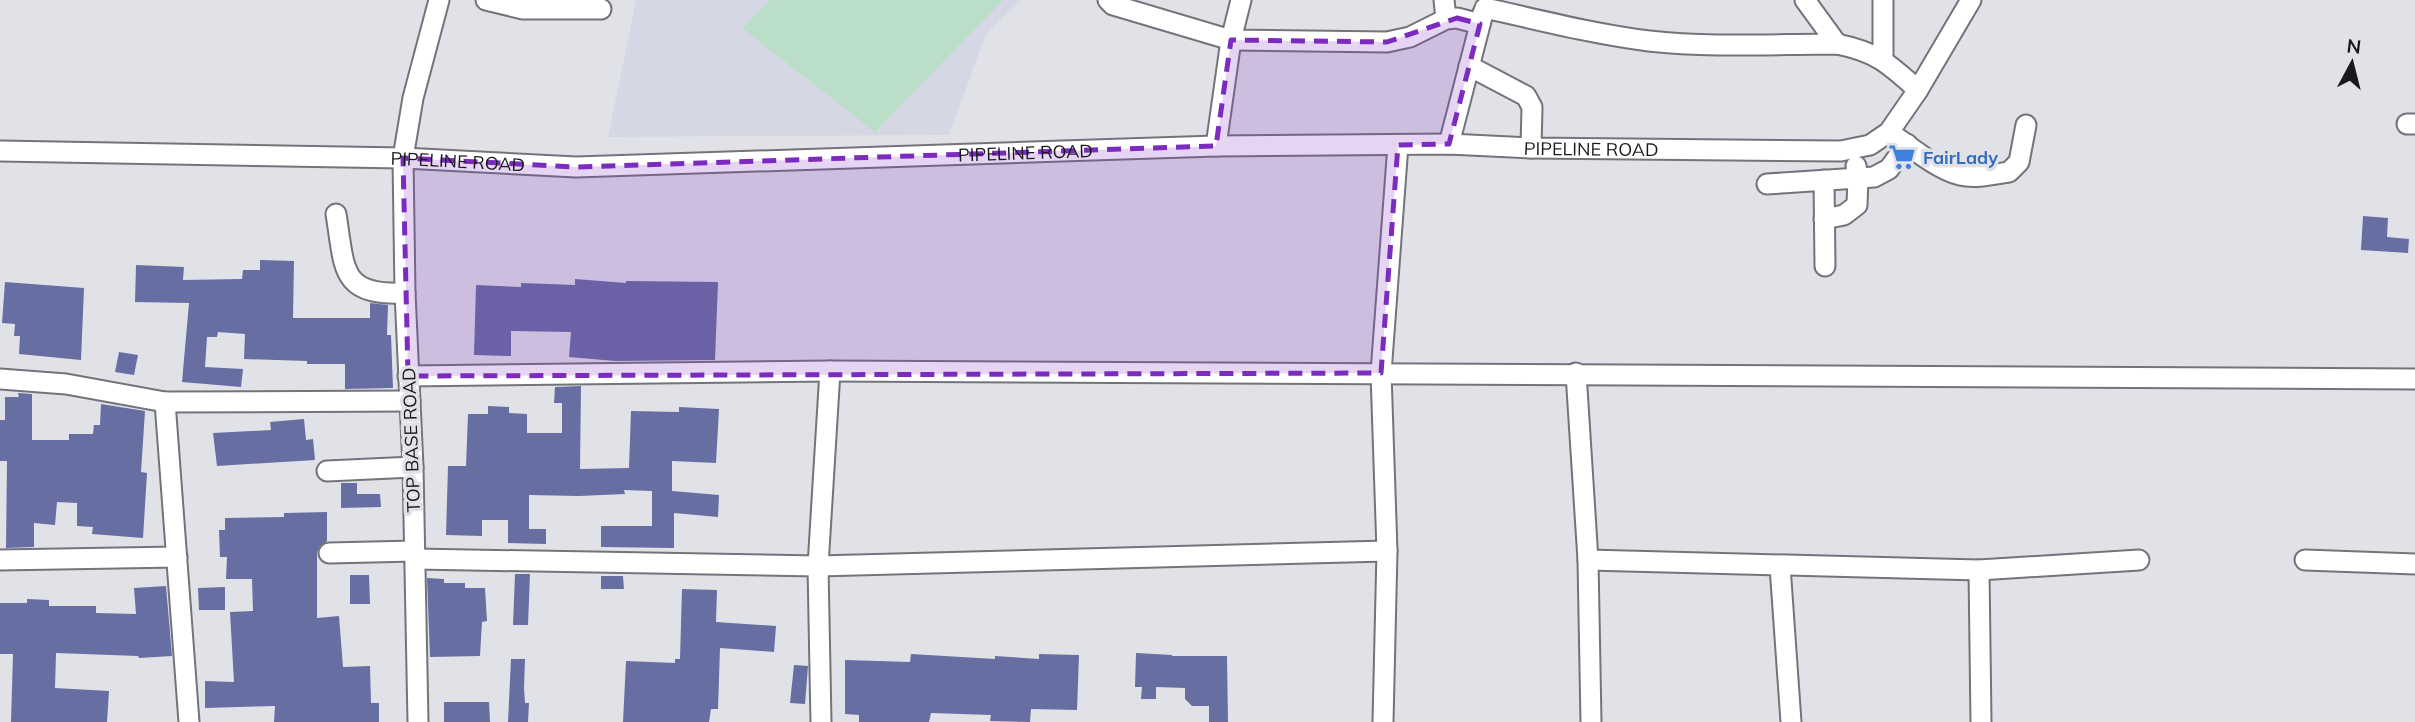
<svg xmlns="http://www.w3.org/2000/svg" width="2415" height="722" font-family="Mulish,sans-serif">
	<rect width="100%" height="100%" fill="#e1e2e8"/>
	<path fill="#d5d7e5" d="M636,0H1021L986,34L949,135L608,137Z"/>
	<path fill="#badec8" d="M770,0H1003L875,132L742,28Z"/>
	<path fill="#666ea2" d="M2363,216L2388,218L2387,237L2409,239L2408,253L2361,250Z
		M260,260L294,261L293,318H370V303L388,305L387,335H391L393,388L345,389V364H307V361L244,359L245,334L218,332L217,337H207L205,367L243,369L241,387L182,382L189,303L135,302L136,265L184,267L183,280L242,279L243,270H260Z
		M575,279L626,283V281L718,282L715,360L615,361L569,357L571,332L511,331V356L474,355L476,285L521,287V283L575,285Z
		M5,282L84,288L81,360L19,354L20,336H14L15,324L2,323Z
		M119,352L138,355L134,375L115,372Z
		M581,386L580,469L629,468L631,411L679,412V407L719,409L716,463L672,461V491L719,495L718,517L674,513V548L601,547V526H652V491L624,490L625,494L579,496L529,495V529H546V544L508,543V520H482V536L446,535L448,466H466L468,414H488V406L509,407V413L527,414V433H562V403H554L555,387Z
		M18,393L32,394V440H69V434H93L94,425H100L101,404L145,411L141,472L147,473L143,538L92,534L93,527L77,526V503L57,502L55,525L34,523V547L6,548L7,461H0V420H5V397H19Z
		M304,419L306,440L313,439L315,460L217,466L213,433L271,430L270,422Z
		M341,483H357V494H380L381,507L341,508Z
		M327,512V541L319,547L317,553V618L339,616L343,667L370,666L371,703H379V722H274L275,706L205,708V681L234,682L230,612L253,611L252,579H226L227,557H220L219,530H225V518L284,517V513Z
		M515,574H530L528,625H513Z
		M350,575H369L370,604H350Z
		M601,576H623L624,589H601Z
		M427,578L444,579V583H465V588H485L487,621L482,622L480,656L430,657Z
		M166,586L172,656L139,658L138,656L56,653L55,688L109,691L107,722H11L13,654H0V603H27V599L49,600V606H96V613L136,614L134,588Z
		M225,587V610H199L198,588Z
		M682,589L717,590L716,622L776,626L774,652L720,648L718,709H711L709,722H623L626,661L675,663V659H680Z
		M1136,653L1172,655V656H1227L1228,722H1209V706H1192L1185,699V688L1156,687V699H1141L1142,687H1135Z
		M911,654L995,659V656L1039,659V654L1079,655L1077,710L1031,709L1030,722L990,721L991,715L931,713L929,722H859V715L845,714V660L910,662Z
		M511,659H525L524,688L525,703H529L528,722H508Z
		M794,665L808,666L805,704L790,703Z
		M444,702H489L490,722H444Z"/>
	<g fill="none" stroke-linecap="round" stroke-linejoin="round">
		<g stroke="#73747a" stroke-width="23">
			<g id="minor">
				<path d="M486,0L523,9H601"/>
				<path d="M1108,0L1113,5L1231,40L1387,42L1410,37L1446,19L1457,18L1480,24"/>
				<path d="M1444,0L1446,19"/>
				<path d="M1805,0L1837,44"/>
				<path d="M1485,8C1539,20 1593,34 1649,41C1711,48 1775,44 1837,44C1877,52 1889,64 1918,90"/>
				<path d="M1883,59V0"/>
				<path d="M1469,66L1526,96L1532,107L1531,148"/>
				<path d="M2407,124H2415"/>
				<path d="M1889,132C1908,145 1938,170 1960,175C1976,179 1994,174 2009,172L2019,162L2026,125"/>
				<path d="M1449,144L1483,13"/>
				<path d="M1216,146L1231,40L1241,0"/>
				<path id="s1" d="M0,151L403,158L576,167L1216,146L1449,144L1531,148L1841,151L1870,145L1889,132L1918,90L1971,0"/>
				<path d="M1824,180L1825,266"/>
				<path d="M1767,184L1874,177L1889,169L1907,144"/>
				<path d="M336,214C345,268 339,296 405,293"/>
				<path d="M1824,219L1844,215L1857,205L1858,178L1856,166"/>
				<path d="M1576,373L1588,560L1591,722"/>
				<path d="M408,376L830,371L2415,379"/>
				<path d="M0,379L66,384L165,402L410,401"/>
				<path d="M165,402L189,722"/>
				<path d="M327,471L413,467"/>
				<path d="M329,553L415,551"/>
				<path d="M415,559L818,566L1387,551"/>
				<path d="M0,560L177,557"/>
				<path d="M1588,560L1979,570L2139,560"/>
				<path d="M2305,560L2415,564"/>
				<path d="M1780,566L1791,722"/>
				<path d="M1979,570L1981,722"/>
				<path d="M418,722L413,467L405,293L403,158L413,98L439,0"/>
				<path d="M821,722L818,566L830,371"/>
				<path d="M1383,722L1387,551L1381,373L1398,145"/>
			</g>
		</g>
		<use href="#minor" stroke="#fff" stroke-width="19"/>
	</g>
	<path fill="#7b2cbf" fill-opacity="0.2" stroke="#7b2cbf" stroke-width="5" stroke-dasharray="14 9" stroke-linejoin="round" d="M1457,18L1480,24L1449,144L1398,145L1381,373L408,376L403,158L576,167L1216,146L1231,40L1387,42Z"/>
	<defs>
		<g id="supermarket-bare" transform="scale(2.1)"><path d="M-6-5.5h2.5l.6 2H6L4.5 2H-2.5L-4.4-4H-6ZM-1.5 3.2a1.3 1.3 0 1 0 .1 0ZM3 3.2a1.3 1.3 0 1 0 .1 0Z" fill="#3f7fe0" stroke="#e1e2e8" stroke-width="2.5" paint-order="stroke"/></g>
	</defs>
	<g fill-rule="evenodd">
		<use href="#supermarket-bare" x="1902" y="157"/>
	</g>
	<g text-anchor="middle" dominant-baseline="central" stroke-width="7" stroke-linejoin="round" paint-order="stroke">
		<g font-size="18" fill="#19191c" stroke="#e1e2e8">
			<text stroke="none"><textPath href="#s1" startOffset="1592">PIPELINE ROAD</textPath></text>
			<text stroke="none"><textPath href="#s1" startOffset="1026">PIPELINE ROAD</textPath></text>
			<text stroke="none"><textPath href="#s1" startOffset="458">PIPELINE ROAD</textPath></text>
			<text transform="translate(411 440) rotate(-92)">TOP BASE ROAD</text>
		</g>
		<g font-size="18" font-weight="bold" fill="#366cbe" stroke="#e1e2e8" text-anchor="start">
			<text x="1923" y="157">FairLady</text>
		</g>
	</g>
	<g transform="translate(2352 63) rotate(7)" stroke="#e1e2e8" stroke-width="5" paint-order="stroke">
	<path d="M0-5L12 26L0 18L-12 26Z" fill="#19191c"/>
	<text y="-10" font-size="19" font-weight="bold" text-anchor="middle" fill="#19191c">N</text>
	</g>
</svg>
